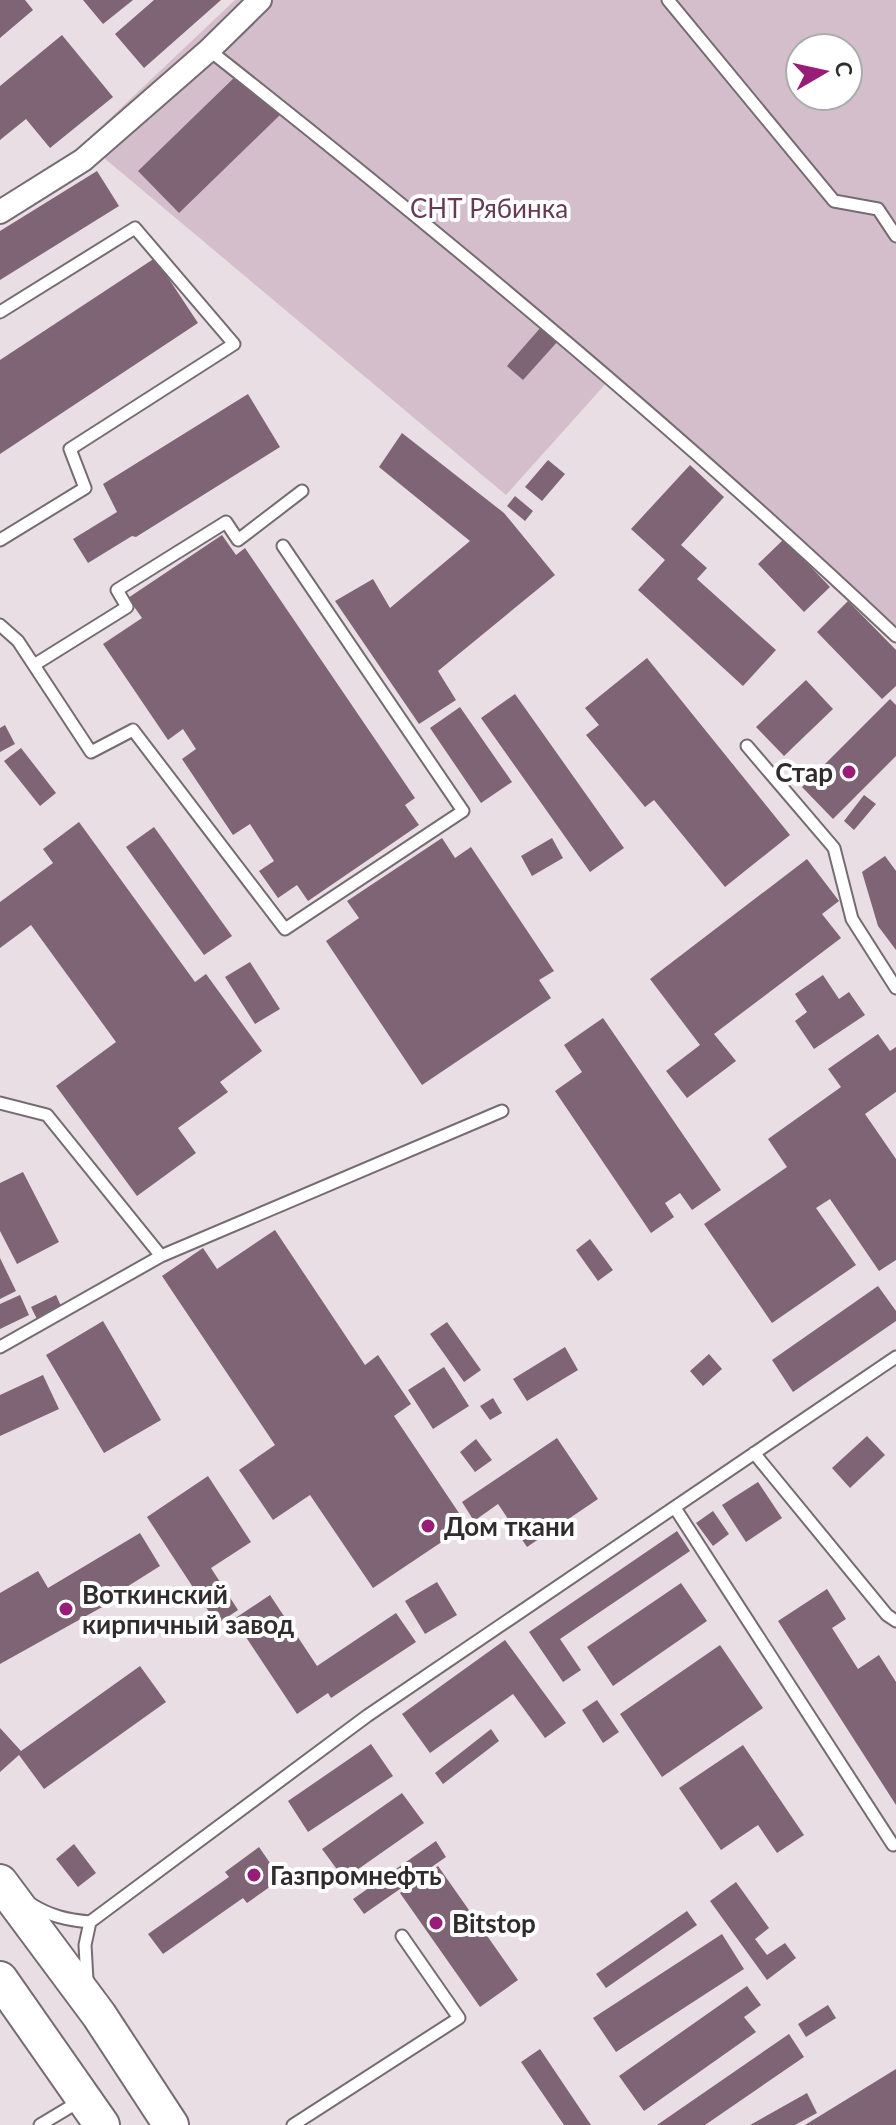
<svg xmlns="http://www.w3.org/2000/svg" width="896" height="2125" font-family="Lato,sans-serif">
	<rect width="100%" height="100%" fill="#e9dee4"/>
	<path fill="#d5becc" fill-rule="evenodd" d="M235,0H896V629L610,379L506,495L85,142ZM800,48H848V96H800Z"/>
	<path fill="#7e6474" d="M0,0H25L33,10L0,38Z
		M83,0H133L103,24Z
		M154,0H221L144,68L115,34Z
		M62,35L113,97L50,148L26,119L0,140V86Z
		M239,73L280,115L179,213L138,171Z
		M97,171L119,206L0,280V231Z
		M155,258L198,323L0,454V360Z
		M542,326L558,341L523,380L507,366Z
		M248,394L280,447L136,537L132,536L88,563L73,539L117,512L103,484Z
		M402,433L504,513L555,575L438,671L456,700L419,724L335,601L373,579L390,608L470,541L379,467Z
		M548,460L565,474L542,501L525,487Z
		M690,465L724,497L681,545L707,568L697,579L776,650L743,686L638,590L665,560L631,529Z
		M515,496L533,511L525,521L507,506Z
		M222,535L236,555L245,548L415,798L405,805L419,825L308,901L297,885L278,898L259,871L274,861L250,824L233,835L182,759L196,749L183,729L168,740L103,644L142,618L128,598Z
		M784,539L830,587L804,612L758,564Z
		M848,601L896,650V686L882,699L817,632Z
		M647,658L790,835L725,887L654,800L645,807L586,735L599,725L585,708Z
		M806,680L833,709L784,756L756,727Z
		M515,694L624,848L590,872L481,718Z
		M890,699L896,705V756L833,819L802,787Z
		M460,707L512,782L481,803L430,728Z
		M5,725L15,744L0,752V728Z
		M21,748L56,793L40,806L4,761Z
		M864,795L876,804L854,830L844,821Z
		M79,822L195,982L206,974L262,1051L220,1082L228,1092L178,1128L196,1153L137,1196L56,1086L116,1042L31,925L0,948V902L53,863L43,849Z
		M154,827L232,936L204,955L126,847Z
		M442,838L455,858L471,847L554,971L539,980L551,998L422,1085L326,941L359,918L347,901Z
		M552,838L563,858L532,876L521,856Z
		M885,856L896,871V950L878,926L862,872Z
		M807,859L839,901L822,914L841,938L714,1034L736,1061L687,1098L666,1071L700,1045L650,979Z
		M250,962L280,1009L255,1024L225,977Z
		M823,975L839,999L849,992L865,1015L814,1049L795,1021L807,1012L795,994Z
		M603,1018L721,1190L692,1210L680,1193L665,1203L674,1217L651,1233L555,1091L582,1072L564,1045Z
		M878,1034L890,1051L896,1047V1092L865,1114L896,1159V1260L879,1271L830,1199L816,1208L856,1265L772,1323L704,1224L787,1167L768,1139L841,1087L828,1069Z
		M23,1172L59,1242L17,1264L0,1231V1183Z
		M275,1230L365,1365L378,1355L411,1404L394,1416L467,1525L373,1588L310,1495L273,1520L239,1470L275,1445L162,1276L203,1248L217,1269Z
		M590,1239L613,1270L598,1281L576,1250Z
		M0,1258L16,1291L0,1299Z
		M878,1286L896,1311V1321L793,1392L772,1360Z
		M20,1295L29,1315L0,1329V1304Z
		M56,1295L61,1306L37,1319L31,1307Z
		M103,1321L161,1420L104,1453L46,1355Z
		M447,1322L481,1370L464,1382L430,1334Z
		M565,1347L578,1370L527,1401L513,1379Z
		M709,1354L722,1369L703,1386L690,1371Z
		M444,1367L469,1406L433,1429L408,1390Z
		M43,1375L59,1409L0,1436V1395Z
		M493,1398L502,1413L490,1420L480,1406Z
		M867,1436L885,1455L850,1488L832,1468Z
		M557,1438L598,1499L527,1547L498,1504L474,1521L462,1502Z
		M476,1439L492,1460L475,1472L460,1452Z
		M208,1476L251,1542L211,1568L238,1610L217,1624L147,1517Z
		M758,1482L782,1518L746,1542L722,1505Z
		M713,1511L729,1534L713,1546L696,1523Z
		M677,1531L690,1551L560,1639L581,1670L563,1682L529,1632Z
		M140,1533L160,1566L106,1600L104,1606L0,1664V1593L38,1571L48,1588Z
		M437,1582L457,1615L425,1634L405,1601Z
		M681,1583L707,1621L613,1686L587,1647Z
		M827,1589L846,1619L832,1628L858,1669L879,1655L896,1682V1805L778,1621Z
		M270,1595L317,1666L396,1613L416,1642L331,1698L328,1693L297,1714L234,1619Z
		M505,1640L566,1723L545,1738L513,1694L430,1753L402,1714Z
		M720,1645L763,1708L662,1777L620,1714Z
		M140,1666L166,1702L44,1789L19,1755L0,1772V1728L21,1751Z
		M597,1700L619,1732L603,1743L582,1710Z
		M491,1729L499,1741L443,1784L435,1773Z
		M371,1744L393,1776L308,1832L288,1801Z
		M743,1745L804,1835L777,1853L758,1825L721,1850L679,1788Z
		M402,1793L424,1823L344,1879L322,1849Z
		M436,1841L446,1857L364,1914L353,1899Z
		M74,1844L96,1873L78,1887L56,1859Z
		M259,1847L281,1879L247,1903L243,1898L163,1954L148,1934L229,1877L225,1872Z
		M438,1866L518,1980L480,2007L400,1893Z
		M736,1882L769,1928L755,1939L767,1955L785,1943L796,1958L767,1980L710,1901Z
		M687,1911L697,1925L606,1988L596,1974Z
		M722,1934L744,1969L616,2052L593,2018Z
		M747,1986L761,2005L744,2017L756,2032L644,2111L619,2076Z
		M828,2005L836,2018L806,2037L798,2024Z
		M789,2034L804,2057L705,2125H657Z
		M540,2049L591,2125H564L521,2062Z
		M896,2069V2125H805Z
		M807,2093L817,2113L795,2125H750Z"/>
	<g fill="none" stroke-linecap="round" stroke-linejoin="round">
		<g stroke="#756c71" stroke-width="15">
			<path id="lane" d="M668,0L834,201L878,209L896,236
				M209,50C445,236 677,429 896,636
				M0,312L135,228L234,344L70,449L85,488L0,540
				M0,625L18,641L91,752L133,730L285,929L463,811L283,546
				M34,665L127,607L117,590L226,522L238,540L302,491
				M747,746L834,848L852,919L896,988
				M0,1103L47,1115L161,1256L0,1347
				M161,1256L502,1111
				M754,1453L887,1615L896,1621
				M675,1508L893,1845
				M31,1904C50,1916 67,1920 90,1922L367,1716L896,1357
				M87,1980L85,1945L90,1922
				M40,2125L80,2101
				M293,2125L459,2018L402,1936"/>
		</g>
		<g stroke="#756c71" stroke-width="26">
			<path id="street" d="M0,212L83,160L209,50L260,0"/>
		</g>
		<g stroke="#756c71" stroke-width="38">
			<path id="primary" d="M0,1882L99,2015L171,2125
				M0,1979L102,2125"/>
		</g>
		<use href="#lane" stroke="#fff" stroke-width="11"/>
		<use href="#street" stroke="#fff" stroke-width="22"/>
		<use href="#primary" stroke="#fff" stroke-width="34"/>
	</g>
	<g fill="#971d77" stroke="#fff" stroke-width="3">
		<circle cx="849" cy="772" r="8"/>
		<circle cx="428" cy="1526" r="8"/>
		<circle cx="66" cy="1609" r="8"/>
		<circle cx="254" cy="1875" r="8"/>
		<circle cx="436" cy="1923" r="8"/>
	</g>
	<g text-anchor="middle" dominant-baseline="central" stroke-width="8" stroke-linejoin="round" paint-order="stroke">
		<g font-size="26" fill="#643a55" stroke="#fff">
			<text x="489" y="208">СНТ Рябинка</text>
		</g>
		<g font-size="26" font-weight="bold" fill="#302c2e" stroke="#fff" text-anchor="start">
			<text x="833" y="772" text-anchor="end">Стар</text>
			<text x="444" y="1526">Дом ткани</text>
			<text x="82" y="1594">Воткинский<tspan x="82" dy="30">кирпичный завод</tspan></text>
			<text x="270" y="1875">Газпромнефть</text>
			<text x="452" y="1923">Bitstop</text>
		</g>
	</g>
	<g transform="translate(824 72) rotate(81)"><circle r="38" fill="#ffffff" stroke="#acabab" stroke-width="2"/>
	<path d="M0-6L14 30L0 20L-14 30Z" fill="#971d77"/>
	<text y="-12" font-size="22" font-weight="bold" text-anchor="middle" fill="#302c2e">С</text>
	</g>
</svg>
